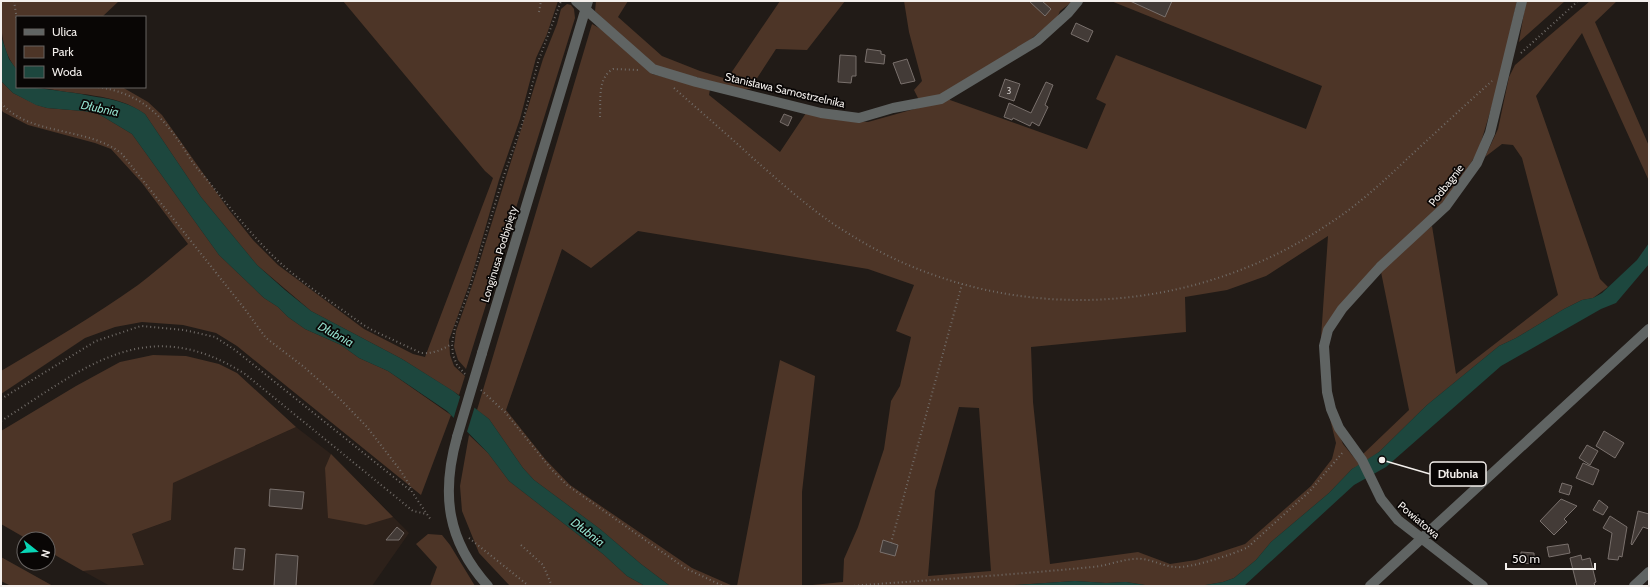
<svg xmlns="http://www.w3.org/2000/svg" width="1650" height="587" font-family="Cabin,sans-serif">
	<rect width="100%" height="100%" fill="#211b17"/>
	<path fill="#2d211a" d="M296,427L331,454L409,533L372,586H110L83,571L144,565L132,534L171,520L172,483Z"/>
	<path fill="#4d3527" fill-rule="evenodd" d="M1,1H119L102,17H17V70C0,49 1,27 1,1Z
		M343,1H558L547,34L536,58L520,119L499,180L470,282L449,340L450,355L454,366L465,376L459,395L402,359L311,311L257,265L201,197L145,114C115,92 75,96 40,87H122L148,102L162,115L229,210L253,240L278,265L364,329L413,354L425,357L493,178L485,171Z
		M596,1H628L618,17L662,56L700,71L727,79L780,1H845L807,50L776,49L750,89H740L654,66L595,11Z
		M904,1H1073L1060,11L1057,18L1026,43L938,96L919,100L914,90L922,81L909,32Z
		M1111,1H1517L1497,89L1478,152L1451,193L1321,338L1328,236L1266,276L1227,290L1185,297L1186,332L1031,347L1033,402L1050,564L1138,552L1170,564L1196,560L1245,544L1311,486L1332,459L1336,443L1326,403L1343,444L1360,465L1352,469L1329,493L1271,542L1256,560L1234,578L1223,582L1200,586H1151L1126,582L1106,583L1075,581L1001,586H737L780,360L815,376L802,492V586L843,582L844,559L858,527L884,449L891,401L900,386L911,337L896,331L914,285L868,269L638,231L591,268L562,249L506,410L545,459L570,485L692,568L733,586H670L641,564L600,529L534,480L523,468L489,419L477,410L592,24L608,33L652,74L710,89L709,95L780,152L806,113L840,120L868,122L950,99V100L1087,149L1106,104L1096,99L1116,55L1306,129L1322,86ZM959,407L979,408L991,571L928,576L935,491Z
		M1526,1H1565L1519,42Z
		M1590,1H1617L1595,22L1649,146V181L1582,33L1536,96L1600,279L1608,287L1593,298L1582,300L1564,309L1516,338L1499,346L1427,405L1379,452L1366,461L1362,455L1409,410L1381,272L1396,256L1432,226L1456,374L1558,295L1522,158L1513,145L1502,144L1485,157L1498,129L1509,77L1515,65Z
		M567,4L571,5L574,9L575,18L466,369L458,360L454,347L456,331L473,283L543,59L557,24L561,9Z
		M1,81L13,93L37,105L47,108L83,111L97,113L132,134L219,255L264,298L278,307L288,317L305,329L341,345L359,358L388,371L451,415L421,495L237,346L216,333L183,325L142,322L115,327L85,338L1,394V371C47,344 94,316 138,285C155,272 171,258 188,244L142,183L111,149L95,143L28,125L3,112L1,109Z
		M153,355L186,356L219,364L237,373L296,427L173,483L171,520L132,534L144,565L83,571L48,551V539H27L1,524V431L76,386L120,362Z
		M469,435L488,453L509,481L603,554L627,576L645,586H510L479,553L462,511L460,486Z
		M331,454L393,517L366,525L328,518L325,468Z
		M428,534L442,535L450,545L475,586H430L437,567L416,544Z
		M1,557L53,586H11L1,581Z"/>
	<path fill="#1d473e" d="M1,36L9,59L17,70V87C39,87 59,91 81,94C105,99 124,99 145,114L201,197L257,265L285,290L311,311L402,359L453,391L489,419L523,468L534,480L600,529L641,564L670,586H645L627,576L603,554L509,481L488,453L447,411L388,371L359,358L341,345L305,329L288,317L278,307L264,298L219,255L132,134L97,113L83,111L47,108L36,105L13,93L1,81Z
		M1649,243V264L1616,303L1601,309L1501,366L1386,467L1354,485L1244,586H1200L1223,582L1234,578L1256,560L1271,542L1329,493L1352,469L1379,452L1427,405L1499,346L1516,338L1564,309L1582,300L1593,298L1602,293L1637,260Z
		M1075,581L1106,583L1126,582L1151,586H1001Z"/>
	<path fill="#211b17" d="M461,394L475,406L466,435L453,420Z"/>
	<path fill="#433b37" stroke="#79706c" d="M1029,1H1042L1051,9L1045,16Z
		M1130,1H1172L1165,17Z
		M1076,23L1093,31L1088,42L1071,34Z
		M867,49L881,51V54L885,55L884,64L865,62Z
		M840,55L856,56V76H852L851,83L838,82Z
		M907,59L915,81L901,84L893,63Z
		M1005,79L1020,84L1014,101L999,96Z
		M1046,82L1053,85L1045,105L1048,107L1039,126L1032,122L1030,126L1013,118L1012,120L1004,117L1009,103L1031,113Z
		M784,114L792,117L788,126L780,122Z
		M1604,431L1624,443L1615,458L1596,446Z
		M1587,445L1598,451L1590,465L1579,458Z
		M1583,463L1599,470L1593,485L1576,478Z
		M1562,483L1572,486L1569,495L1559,492Z
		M270,489L304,492L302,509L269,506Z
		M1561,499L1577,506L1564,519L1567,522L1554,535L1540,521Z
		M1599,500L1608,507L1603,515L1593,510Z
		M1638,511L1649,514V529L1643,527L1632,545L1631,544Z
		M1610,516L1627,527L1622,557L1619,556L1618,560L1608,559L1612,533L1603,528Z
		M397,527L404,533L399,540H386Z
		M883,540L898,545L895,556L880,552Z
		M1568,544L1570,553L1549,557L1547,547Z
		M235,548L245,549L243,570L233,569Z
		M1521,552L1534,553V564L1521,563Z
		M276,554L298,556L296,586H274Z
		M1581,555L1582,560L1590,558L1596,582L1594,583L1595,586H1577L1570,558Z"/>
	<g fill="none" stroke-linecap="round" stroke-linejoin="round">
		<path stroke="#716c68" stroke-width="2" stroke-dasharray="1 3" stroke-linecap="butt" d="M14,1L17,20
			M539,12L541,1
			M1521,53L1578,1
			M98,87C136,93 156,109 178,140C185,149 190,160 197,168C222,197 245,228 272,255C298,281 332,302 362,324L372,330L421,353C433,354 441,350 452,344
			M674,88C701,112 729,136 756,161C785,186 813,212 846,232C994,327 1186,321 1330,223C1358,205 1383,182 1407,159C1435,133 1463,107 1492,81
			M1,103C31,137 88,126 122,154L244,308L266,338L304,367L340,399L367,427L400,470L409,484L412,492L431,520
			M600,117C601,101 597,78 613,69L639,70
			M465,374L457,365L453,355L452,344L455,327L468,293L502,181L523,121L538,62L561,1
			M481,390L505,412L552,470L567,485L685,568L723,586
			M1,399L96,341L141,326L184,330L215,337L235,350L411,491
			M1,421C85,368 146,311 245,374L413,511L427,514
			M469,538L529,586
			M891,543L962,284
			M521,545L543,565L552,586
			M850,586C930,580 1011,575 1092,567C1106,566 1120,560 1134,559C1148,557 1161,566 1175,567C1188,569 1235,554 1248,547L1310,491L1343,452"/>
		<path stroke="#606463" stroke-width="10" d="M576,1L653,69L696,82L821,113L859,118L893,108L941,99L1037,41L1068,13L1078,1
			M482,353L588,1
			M457,437C441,494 447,541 488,586
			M1370,586L1649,329
			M1483,586L1398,520L1381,499L1362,460L1339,428L1331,409L1327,392L1324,346L1328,330L1342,309L1380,267L1446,206L1477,163L1490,133L1522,1
			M1634,586L1649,572"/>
		<path stroke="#606463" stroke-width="10" d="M457,437L482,353"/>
	</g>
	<g text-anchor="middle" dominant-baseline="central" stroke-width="3.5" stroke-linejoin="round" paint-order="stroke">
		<g font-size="9" fill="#c7c2bf">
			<text x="1009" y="90">3</text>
		</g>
		<g font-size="11" fill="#f3efec" stroke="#090605">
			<text transform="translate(785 90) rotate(13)">Stanisława Samostrzelnika</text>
			<text transform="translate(1446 185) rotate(-52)">Podbagnie</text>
			<text transform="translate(499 254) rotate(-73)">Longinusa Podbipięty</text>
			<text transform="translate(1419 520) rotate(40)">Powiatowa</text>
		</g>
		<g font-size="12" font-style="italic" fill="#92decb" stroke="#090605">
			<text transform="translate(100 108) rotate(12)">Dłubnia</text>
			<text transform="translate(336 334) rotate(29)">Dłubnia</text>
			<text transform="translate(588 532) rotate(37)">Dłubnia</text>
		</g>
	</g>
	<path fill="none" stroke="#f3efec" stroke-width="1.5" d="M1382 460L1430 474"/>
	<circle fill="#f3efec" stroke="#090605" stroke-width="1.5" cx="1382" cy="460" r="4"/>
	<rect fill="#090605" stroke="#f3efec" stroke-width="1.5" x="1430" y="462" width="56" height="24" rx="4"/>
	<g font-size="12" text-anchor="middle" font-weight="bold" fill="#f3efec">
		<text x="1458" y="478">Dłubnia</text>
	</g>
	<rect width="1650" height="587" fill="none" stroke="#f3efec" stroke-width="4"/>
	<rect x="16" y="16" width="130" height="72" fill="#090605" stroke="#676361"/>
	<rect x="24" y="29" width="20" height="6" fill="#606463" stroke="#676361"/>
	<text x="52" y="36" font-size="12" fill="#f3efec">Ulica</text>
	<rect x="24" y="46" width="20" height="12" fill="#4d3527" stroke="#676361"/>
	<text x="52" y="56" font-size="12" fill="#f3efec">Park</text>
	<rect x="24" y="66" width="20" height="12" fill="#1d473e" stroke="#676361"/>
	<text x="52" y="76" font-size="12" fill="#f3efec">Woda</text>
	<g transform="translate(36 551) rotate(107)"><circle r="19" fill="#090605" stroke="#676361"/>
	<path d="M0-3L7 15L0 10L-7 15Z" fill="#08d5b5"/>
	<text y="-6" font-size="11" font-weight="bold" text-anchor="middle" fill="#f3efec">N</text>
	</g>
	<path d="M1506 563v6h89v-6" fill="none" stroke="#f3efec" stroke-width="2"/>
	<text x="1512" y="563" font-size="12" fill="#f3efec" stroke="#090605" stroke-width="3" paint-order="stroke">50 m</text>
</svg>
